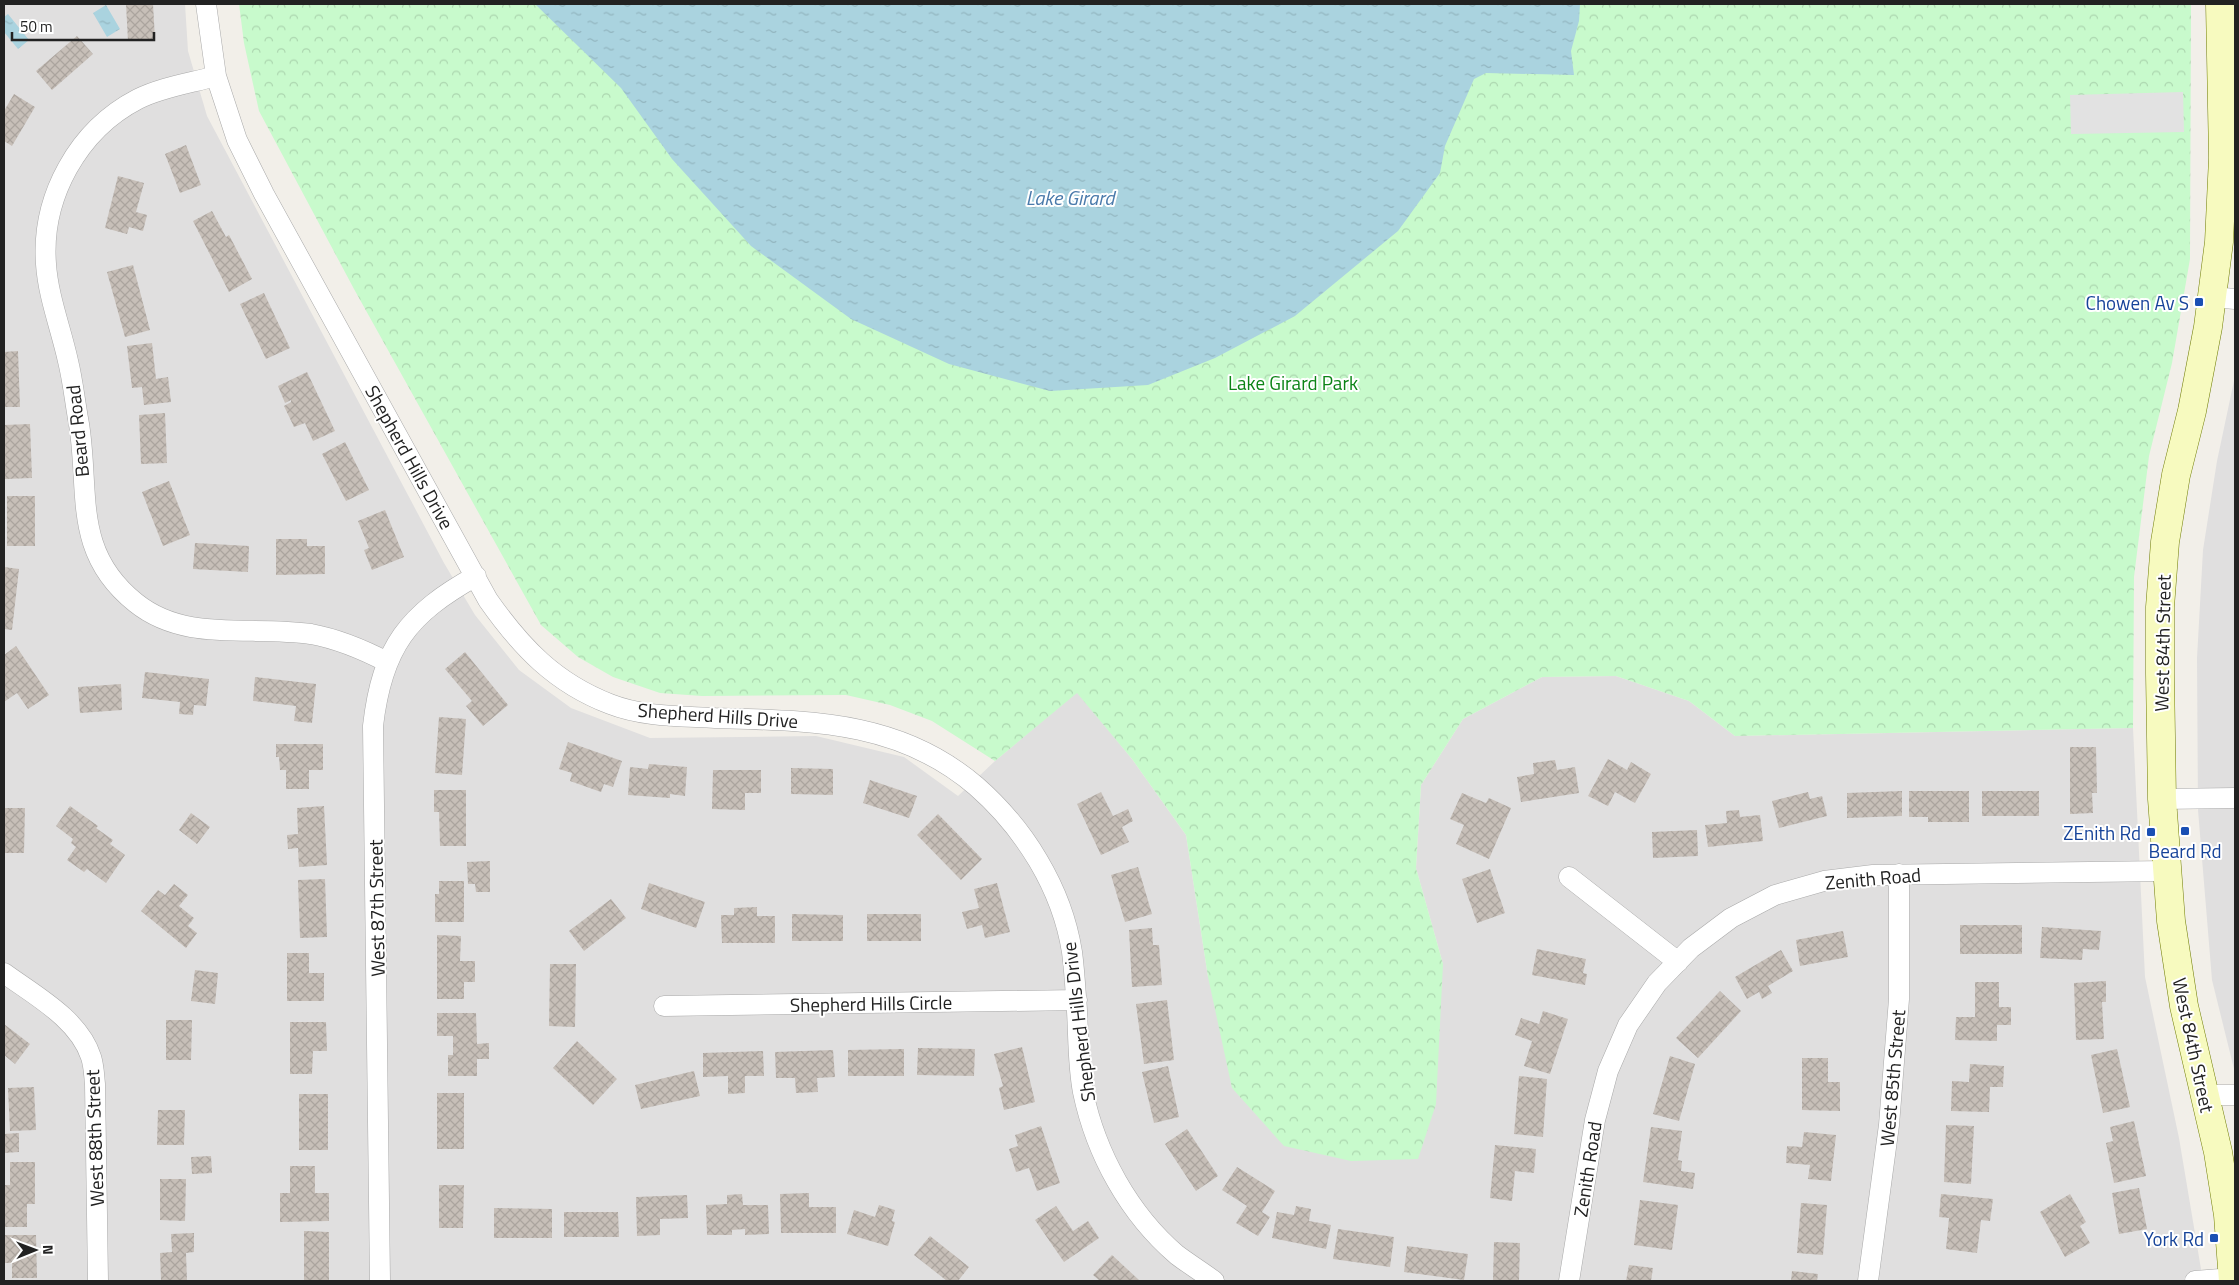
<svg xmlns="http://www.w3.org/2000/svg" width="2239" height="1285" font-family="'Titillium Web',sans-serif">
	<defs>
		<pattern id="park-crowns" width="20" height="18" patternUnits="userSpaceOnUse" patternTransform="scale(1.25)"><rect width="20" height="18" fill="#c8facc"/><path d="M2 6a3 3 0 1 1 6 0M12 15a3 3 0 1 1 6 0" fill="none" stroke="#acd6af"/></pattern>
		<pattern id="water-ripples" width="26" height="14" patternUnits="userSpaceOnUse" patternTransform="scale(1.25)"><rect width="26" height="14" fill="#aad3df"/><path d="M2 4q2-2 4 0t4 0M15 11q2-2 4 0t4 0" fill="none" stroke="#92b5bf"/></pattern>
		<pattern id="building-cross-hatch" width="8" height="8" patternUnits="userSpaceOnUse" patternTransform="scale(1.25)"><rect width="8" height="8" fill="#c7bfb8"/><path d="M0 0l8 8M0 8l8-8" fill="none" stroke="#aba49e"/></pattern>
	</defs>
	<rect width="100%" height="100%" fill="#f2efe9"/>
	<path fill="#e0dfdf" d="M4,4H185L188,51L207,116L444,563L475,615L519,670L571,708L650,738L816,736L904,757L958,796L995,761L1077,692L1132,759L1186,835L1208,977L1443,964L1416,868L1421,785L1463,719L1542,677L1616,676L1689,701L1735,736L2133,728L2145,977L2179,1138L2203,1281H4Z
		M2235,376V1073L2212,980L2198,810L2197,658L2203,550L2217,461Z"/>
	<path fill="url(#park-crowns)" d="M239,4H2191L2190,259L2172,363L2149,456L2134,577L2133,728L1735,736L1689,701L1616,676L1542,677L1463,719L1421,785L1416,868L1443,964L1436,1104L1418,1159L1351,1161L1284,1146L1232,1088L1208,977L1186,835L1132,759L1077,693L995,761L932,721L890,705L846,695L702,696L660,693L613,677L578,657L541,625L354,289L259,111L244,43Z"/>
	<path fill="#e2e2e2" d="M2183,92L2184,132L2071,134L2070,95Z"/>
	<path fill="url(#water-ripples)" d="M535,4H1580L1579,21L1571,51L1574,75L1486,73L1474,79L1445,146L1440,173L1398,231L1295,316L1215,358L1148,385L1050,391L949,364L851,319L751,246L672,159L621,88Z
		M106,5L120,29L107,37L93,13Z
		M8,14L29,40L18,49L4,32V17Z"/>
	<path fill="url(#building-cross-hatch)" d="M126,4H153L155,39L128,41Z
		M77,36L93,54L52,90L36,71Z
		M14,94L35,107L12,146L4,141V111Z
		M186,145L201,185L180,193L165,154Z
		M118,176L144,183L136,212L147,215L143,231L129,227L127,234L105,228Z
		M212,211L226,237L229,235L252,279L229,292L193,221Z
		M133,265L150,330L125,337L107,272Z
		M264,293L290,348L266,359L240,304Z
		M152,343L156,379L168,377L171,402L144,405L142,387L132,388L127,346Z
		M18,351L20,407H4V352Z
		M307,372L335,431L313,441L305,423L294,427L284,406L291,402V400L285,403L278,386Z
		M165,413L167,463L141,464L139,415Z
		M30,424L32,478L5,479L4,425Z
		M345,442L369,490L346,501L322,454Z
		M169,481L190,535L163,546L142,492Z
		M7,496H35V546H7Z
		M385,510L404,557L372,570L364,550L369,548L358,521Z
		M276,539H307V546H325V574L276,575Z
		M195,543L249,546L248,572L193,569Z
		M4,567L19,569L12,630L4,629Z
		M16,646L49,695L28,709L17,693L4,702V655Z
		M465,652L508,705L483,726L466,706L472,701L445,669Z
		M145,672L209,679L206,706L194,705L193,715L179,714L180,702L142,698Z
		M255,677L316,684L312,723L294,721L296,706L253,701Z
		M121,684L122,710L80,713L78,687Z
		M439,717L466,719L462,775L435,773Z
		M568,742L622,761L613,787L604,784L601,792L570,781L572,773L559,769Z
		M276,744H323V770H309V789H286V770H280L279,757H276Z
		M2070,747H2096L2097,793H2092L2093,813L2070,814Z
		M1608,759L1627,770L1631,762L1651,774L1635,803L1615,792L1608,806L1588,796Z
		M1555,760L1557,770L1575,767L1579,793L1521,802L1517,777L1534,774L1533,763Z
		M649,764L687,767L685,796L670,794V798L628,795L630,767L648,769Z
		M791,768L833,769V795L791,794Z
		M713,770H761V793H745V810L712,809Z
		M870,780L917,796L909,818L863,803Z
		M434,790H466V846H440L439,812H434Z
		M1902,791V816L1847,818V793Z
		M1909,791H1969V822H1928V817H1909Z
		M1982,791H2039V816H1982Z
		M1101,792L1113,816L1128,809L1133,821L1122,827L1129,842L1101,855L1077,804Z
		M1808,792L1810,799L1822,796L1827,816L1779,828L1772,801Z
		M1462,793L1486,803L1489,798L1511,808L1489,859L1456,844L1464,825L1450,819Z
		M70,806L98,826L96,828L113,840L110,844L125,855L106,883L87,869L84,872L67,860L76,847L71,843L73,839L56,826Z
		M324,806L327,865L299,867L298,848L288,849L287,835L298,834L297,808Z
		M4,808H25L24,853H4Z
		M1739,810L1740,817L1760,815L1763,841L1708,847L1705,825L1727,823L1726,811Z
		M191,813L210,827L197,844L179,830Z
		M938,814L982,859L961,880L917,835Z
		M1697,830L1698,856L1653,858L1652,832Z
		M490,861V892H476L475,884H468L467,862Z
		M1138,867L1152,914L1125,922L1111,875Z
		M1490,869L1505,913L1477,923L1462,879Z
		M325,879L327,937L300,938L298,880Z
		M439,881H464V922H435V894H439Z
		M649,883L705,902L696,928L641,909Z
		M997,883L1010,932L985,938L982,925L967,929L962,912L979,908L974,889Z
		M174,884L188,895L179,906L194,918L188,926L197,933L186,948L141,911L158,890L165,895Z
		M611,899L626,918L584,951L569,931Z
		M757,907V916H775V943H722L721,915H734V908Z
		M792,914L843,915V941H792Z
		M867,914H921V941H867Z
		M1960,925H2022V954H1960Z
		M2042,927L2101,931L2099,950L2083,949L2082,960L2040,958Z
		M1152,928L1153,945H1159L1162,985L1132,987L1129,930Z
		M1843,931L1848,957L1800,966L1796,940Z
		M437,935L461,936L460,961H475V982H464V999H437Z
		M1537,949L1586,959L1583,973L1587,974L1585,985L1532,975Z
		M1781,950L1793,971L1768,986L1772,993L1762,999L1759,992L1747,999L1735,977Z
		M287,953H309V973H324V1001H287Z
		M550,964H576L575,1027L549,1026Z
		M195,970L218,973L215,1004L191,1001Z
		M2106,981V1002H2102L2104,1039L2076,1040L2074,983Z
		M1975,982H1999V1007H2011V1025H1997V1041L1955,1040L1956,1017H1975Z
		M1720,991L1741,1011L1698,1058L1676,1038Z
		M1167,1000L1174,1060L1144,1064L1136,1004Z
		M1543,1011L1568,1019L1550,1074L1524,1066L1532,1041L1515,1035L1521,1018L1539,1024Z
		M437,1013H476L477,1044L489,1043V1059H477V1076H448V1055H453V1036H437Z
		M166,1020H192L191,1060H166Z
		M290,1022H326L327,1051H313L312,1074H290Z
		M4,1024L30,1044L15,1064L4,1055Z
		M577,1041L617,1079L593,1105L553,1068Z
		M1022,1047L1035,1102L1004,1110L999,1088L1003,1086L994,1054Z
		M918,1048L975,1049L974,1076L917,1075Z
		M904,1049V1076H848V1050Z
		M2117,1049L2130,1107L2103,1113L2091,1055Z
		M833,1050L835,1077L817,1078L818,1092L796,1093L795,1078H776L775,1052Z
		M763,1051L764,1076H745V1093L728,1094V1076L703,1077V1053Z
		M1670,1056L1695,1064L1679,1121L1653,1114Z
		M1802,1058H1828V1082H1840V1111L1802,1110Z
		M1970,1064L2004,1066L2003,1087H1990L1989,1112L1951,1111L1952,1081L1969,1082Z
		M1168,1066L1179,1117L1154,1123L1142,1072Z
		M694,1071L700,1096L641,1109L635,1085Z
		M1519,1076L1547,1079L1543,1137L1514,1134Z
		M34,1087L36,1130L10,1131L8,1088Z
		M437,1093H464V1149H437Z
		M299,1094H328V1150H299Z
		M158,1110H185L184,1145H157Z
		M2134,1121L2146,1176L2114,1183L2106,1143L2113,1141L2110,1127Z
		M1946,1125L1974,1126L1971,1184L1944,1182Z
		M1041,1126L1060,1183L1037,1191L1029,1168L1016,1172L1009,1149L1018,1146L1015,1135Z
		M1651,1127L1682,1131L1678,1160L1682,1161L1681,1171L1695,1173L1693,1189L1643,1182Z
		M1187,1129L1218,1176L1196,1191L1165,1144Z
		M1804,1132L1836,1135L1831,1181L1808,1179L1810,1165L1786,1163L1787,1146L1802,1147Z
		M19,1133V1152L4,1153V1134Z
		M1495,1145L1536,1149L1534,1173L1515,1171L1512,1201L1490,1198Z
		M211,1156L212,1173L192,1174L191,1157Z
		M10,1162H35V1204H27V1227H4V1185H10Z
		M290,1166H315V1193H329V1221L280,1222V1193H290Z
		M1237,1167L1275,1191L1262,1212L1270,1217L1258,1236L1236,1223L1247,1206L1222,1190Z
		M160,1179H186L185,1221L160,1220Z
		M439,1185H464L463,1228H439Z
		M2139,1188L2147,1229L2119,1234L2112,1193Z
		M809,1193V1207H836V1233H781L780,1194Z
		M742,1194L743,1205H768L769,1234L745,1235V1229L732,1230V1235H707L706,1205L727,1204V1195Z
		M1941,1194L1993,1199L1990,1221L1981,1220L1977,1253L1946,1249L1949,1218L1939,1217Z
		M2070,1194L2086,1222L2080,1226L2090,1243L2065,1257L2040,1212Z
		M687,1195L688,1218L660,1219V1235L637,1236L636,1197Z
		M1640,1200L1678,1205L1672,1250L1634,1245Z
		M1801,1203L1827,1205L1823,1255L1797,1253Z
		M879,1205L895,1210L892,1221L895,1222L888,1246L847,1234L854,1210L875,1217Z
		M1056,1206L1073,1231L1088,1221L1099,1238L1064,1262L1035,1220Z
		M1296,1206L1311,1209L1309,1221L1331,1225L1326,1249L1272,1238L1277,1212L1294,1215Z
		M494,1208L552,1209V1238H494Z
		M564,1212H618L619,1237H564Z
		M1338,1229L1394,1237L1390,1267L1333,1259Z
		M304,1231L329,1232V1281H304Z
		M194,1233V1252L186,1253L187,1281H161L160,1253L172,1252L171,1234Z
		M4,1235H36L37,1278H12V1263H4Z
		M930,1236L969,1267L958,1281H947L914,1255Z
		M1494,1242L1520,1243L1519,1281H1493Z
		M1407,1246L1468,1254L1464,1280L1404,1272Z
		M1112,1255L1140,1281H1100L1093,1275Z
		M1629,1265L1653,1268L1651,1281H1626Z
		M1792,1271L1818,1274L1817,1281H1791Z"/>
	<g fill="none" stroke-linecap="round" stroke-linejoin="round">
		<g stroke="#a9a9a9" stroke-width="21">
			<path id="street" d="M206,4L216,76L237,140L264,194L488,600C521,647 555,683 610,704C643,717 680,716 715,718C810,721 899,720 976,786C1024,828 1062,888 1072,952C1074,967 1075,982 1076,997C1079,1029 1077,1061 1083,1092C1096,1154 1129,1214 1177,1255C1189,1264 1202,1272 1214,1281
				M216,76C191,83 162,87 138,99C78,130 41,197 46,264C48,296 61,329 68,361C73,381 75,403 79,424C90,493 72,552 136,603C186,643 251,625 311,634C338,639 362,649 387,662
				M2212,297L2235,299
				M2162,799L2235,798
				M1569,877L1678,962
				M4,973C34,995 79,1019 91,1057C94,1066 94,1075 95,1084L98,1281
				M664,1006L1077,1000
				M2204,1095H2235
				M380,1281L373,726C382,647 408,614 476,576
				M1569,1281L1595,1120L1608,1071L1628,1025L1657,983L1691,948L1731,918L1775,895L1824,881L1873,875L2166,871
				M1868,1281L1889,1125L1899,999V874
				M2195,1281L2233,1278"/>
		</g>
		<g stroke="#707d05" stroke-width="29">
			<path id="secondary" d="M2220,4L2223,158L2219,242L2208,327L2192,411L2176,475L2165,542L2160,607V674L2162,799L2171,921L2184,1006L2218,1152L2228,1215L2233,1281"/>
		</g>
		<use href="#street" stroke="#fff" stroke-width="20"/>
		<use href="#secondary" stroke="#f7fabf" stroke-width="28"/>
	</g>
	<g fill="#1a4fb4" stroke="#fff" stroke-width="2">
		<rect x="2194" y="297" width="10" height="10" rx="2.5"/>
		<rect x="2180" y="826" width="10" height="10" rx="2.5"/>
		<rect x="2146" y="827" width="10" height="10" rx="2.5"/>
		<rect x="2209" y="1233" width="10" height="10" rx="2.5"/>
	</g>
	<g text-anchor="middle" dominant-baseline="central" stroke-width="4" stroke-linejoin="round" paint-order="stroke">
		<g font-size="19" fill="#164399" stroke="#fff" text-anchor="end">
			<text x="2189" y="302">Chowen Av S</text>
			<text x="2141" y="832">ZEnith Rd</text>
			<text x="2185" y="850" text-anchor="middle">Beard Rd</text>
			<text x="2204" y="1238">York Rd</text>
		</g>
		<g font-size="19" fill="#0c8416" stroke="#fff">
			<text x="1293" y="382">Lake Girard Park</text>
		</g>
		<g font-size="19" fill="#222" stroke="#fff">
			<text transform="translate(77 431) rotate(-96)">Beard Road</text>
			<text transform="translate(410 457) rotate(61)">Shepherd Hills Drive</text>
			<text transform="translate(2162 643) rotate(-89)">West 84th Street</text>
			<text transform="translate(718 715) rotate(4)">Shepherd Hills Drive</text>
			<text transform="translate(1873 878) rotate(-5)">Zenith Road</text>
			<text transform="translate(376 908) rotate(-91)">West 87th Street</text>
			<text transform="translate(871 1003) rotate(-1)">Shepherd Hills Circle</text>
			<text transform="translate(1078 1022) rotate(-97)">Shepherd Hills Drive</text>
			<text transform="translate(2194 1045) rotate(78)">West 84th Street</text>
			<text transform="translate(1892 1078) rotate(-85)">West 85th Street</text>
			<text transform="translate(94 1138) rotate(-92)">West 88th Street</text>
			<text transform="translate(1587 1169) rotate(-81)">Zenith Road</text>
		</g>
		<g font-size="20" font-style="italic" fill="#4a7aab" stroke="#fff">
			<text x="1070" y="197">Lake Girard</text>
		</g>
	</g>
	<rect width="2239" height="1285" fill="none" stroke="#222222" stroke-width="10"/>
	<g transform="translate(35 1250) rotate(89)" stroke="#ffffff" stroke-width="4" paint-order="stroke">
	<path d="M0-4L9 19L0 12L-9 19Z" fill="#222222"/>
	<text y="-8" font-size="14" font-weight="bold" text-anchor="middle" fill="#222222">N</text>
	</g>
	<path d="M12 32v8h142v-8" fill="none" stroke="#222222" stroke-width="2.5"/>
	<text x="20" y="32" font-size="15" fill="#222222" stroke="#ffffff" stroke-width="4" paint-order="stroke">50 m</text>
</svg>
